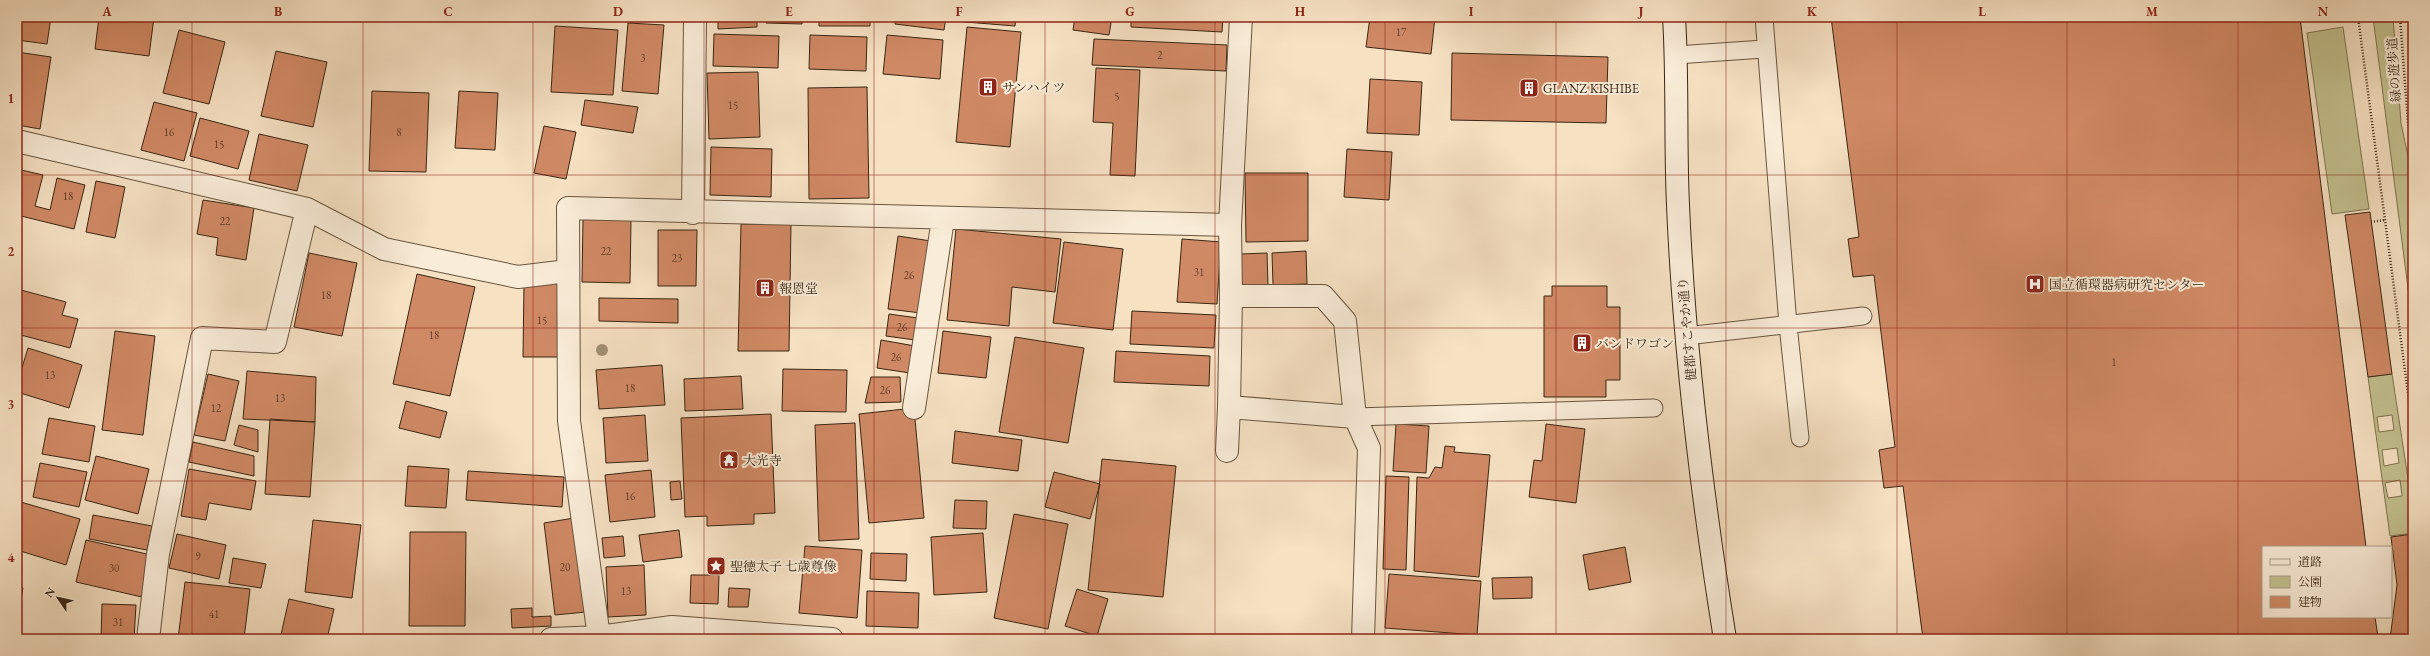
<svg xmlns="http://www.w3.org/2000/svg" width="2430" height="656" font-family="'EB Garamond','Noto Serif JP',serif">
	<rect width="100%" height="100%" fill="#f6e1c3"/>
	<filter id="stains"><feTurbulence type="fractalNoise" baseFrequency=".005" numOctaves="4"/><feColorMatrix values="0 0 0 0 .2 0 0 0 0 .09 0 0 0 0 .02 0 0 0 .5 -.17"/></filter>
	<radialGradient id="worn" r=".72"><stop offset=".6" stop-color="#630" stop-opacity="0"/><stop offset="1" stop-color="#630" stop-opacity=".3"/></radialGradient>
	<path fill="#c3c18f" stroke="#7e7451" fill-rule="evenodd" d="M2373,17H2393L2401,123L2413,180V327Z
		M2343,27L2369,209L2332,214L2307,33Z
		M2392,374L2413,511V533L2390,536L2368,377ZM2392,415L2394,430L2379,432L2377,417ZM2397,448L2399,463L2384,466L2382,450ZM2400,480L2402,496L2388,498L2385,483Z"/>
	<path fill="#d08965" stroke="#392613" d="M17,17H51L47,44L17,40Z
		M99,17H154L149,56L95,49Z
		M718,17H757V27L718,29Z
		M766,17H802V24L766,23Z
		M819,17H870V26H819Z
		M896,17H946L944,30L895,24Z
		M953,17H1016L1015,26L953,21Z
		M1075,17H1112L1109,35L1073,30Z
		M1131,17H1223L1222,32L1131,27Z
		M1370,17H1435L1431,54L1366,47Z
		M1831,17H2300L2366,547H2263V617H2375L2378,637L2363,639H1923L1903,486L1884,488L1879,450L1895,447L1874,275L1853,277L1848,239L1859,237Z
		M628,23L664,25L658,94L622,91Z
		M555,26L618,30L613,95L551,92Z
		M967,27L1021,32L1010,147L956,142Z
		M179,30L225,42L209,104L163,93Z
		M714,34L779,36L778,68L713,66Z
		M810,35L867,37L866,71L809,69Z
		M887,35L943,40L940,79L883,74Z
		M1094,39L1227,45L1226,71L1092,65Z
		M276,51L327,62L313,127L261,116Z
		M17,52L51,57L40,129L17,125Z
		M1452,53L1608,57L1606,123L1451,120Z
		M1096,68L1140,70L1135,176L1110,175L1113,123L1093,122Z
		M758,72L760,137L709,139L707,73Z
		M1370,79L1422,82L1419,135L1367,133Z
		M867,87L869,198L809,199L808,88Z
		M372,91L429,93L426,172L369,171Z
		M459,91L498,93L495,150L455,148Z
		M585,100L638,107L633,133L581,125Z
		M154,102L197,113L184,161L141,150Z
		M200,118L249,131L238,169L190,156Z
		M544,126L576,132L566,179L534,173Z
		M259,134L308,145L297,191L249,180Z
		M711,147L772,149L771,197L710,195Z
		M1347,149L1392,152L1389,200L1344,197Z
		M17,169L43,175L35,206L50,210L57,178L85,185L74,229L17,215Z
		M1245,173H1308V241L1246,242Z
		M96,181L125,187L115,238L86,232Z
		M203,200L254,208L246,260L216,255L218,238L197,234Z
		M2370,212L2392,374L2368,377L2345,215Z
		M583,219L631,220L630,283L582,282Z
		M741,224H791L789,351H738Z
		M956,229L1061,239L1055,292L1012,287L1009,326L947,320Z
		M658,230H697L696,286H658Z
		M898,236L931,241L921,313L888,309Z
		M1182,239L1221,242L1217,304L1177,302Z
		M1064,242L1123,249L1113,330L1053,323Z
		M1306,251L1307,284L1273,285L1272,253Z
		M309,253L357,263L342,336L294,327Z
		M1267,253L1268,285L1242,286L1240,254Z
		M417,274L475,287L450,396L393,384Z
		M524,282H561V357H523Z
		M1552,286H1607V307H1620V380H1606V397H1544V296H1552Z
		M17,289L66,302L62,315L78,319L70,348L17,334Z
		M599,298L678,299V323L599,321Z
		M1132,311L1216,315L1214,348L1130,344Z
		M889,314L918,318L915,340L886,336Z
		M115,331L155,336L143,435L102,430Z
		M943,331L991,337L986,378L938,373Z
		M1015,337L1084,348L1068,443L999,432Z
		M881,340L915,346L910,373L877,368Z
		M28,348L82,365L69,408L17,392V384Z
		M1116,351L1210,356L1209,386L1114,382Z
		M662,365L665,405L599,409L596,370Z
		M783,369L847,370L846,412L782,411Z
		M247,371L316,377L315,422L243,419Z
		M208,374L239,381L225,441L194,435Z
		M741,376L743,409L685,411L684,379Z
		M871,377H900L901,402L865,403Z
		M406,401L447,412L440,438L399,428Z
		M914,408L924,518L869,523L859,414Z
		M771,414L775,513L754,514V524L707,526V516L685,517L681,418Z
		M645,415L648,461L606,463L603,418Z
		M49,418L95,426L89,462L42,454Z
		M270,419L315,422L310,497L265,494Z
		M855,423L859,539L819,541L815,425Z
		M1396,424L1429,426L1426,473L1393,471Z
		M1546,424L1585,429L1576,503L1529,497L1534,460L1542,461Z
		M239,425L258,430V452L234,445Z
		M955,431L1022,440L1018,471L952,463Z
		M193,442L254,456V476L189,462Z
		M1445,446L1455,447L1454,452L1490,455L1479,577L1414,571L1417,477L1429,478L1435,467L1442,468Z
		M96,456L149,469L138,514L85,500Z
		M1102,459L1176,466L1163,597L1088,590Z
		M40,463L87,472L79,507L33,497Z
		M408,466L449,469L446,508L405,506Z
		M189,469L256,481L251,510L209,503L206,520L181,516Z
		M651,470L655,517L610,522L605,475Z
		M468,471L564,477L562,507L466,500Z
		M1054,472L1100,484L1090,519L1045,507Z
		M1386,476L1409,477L1406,570L1383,569Z
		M680,481L682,499L671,500L670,482Z
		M955,500L987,501L986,529L953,528Z
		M17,501L80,519L66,565L17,550Z
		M1014,514L1068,524L1048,629L994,618Z
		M93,515L152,526L147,550L89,539Z
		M574,518L586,612L555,615L544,523Z
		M313,520L361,525L352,598L305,592Z
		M679,530L682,557L643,562L639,535Z
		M410,532H466L465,626H409Z
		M983,533L987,592L934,595L931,537Z
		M177,534L226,545L219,579L169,568Z
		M2413,534V639H2390L2397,585L2391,537Z
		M623,536L625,556L604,558L602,538Z
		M86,540L151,555L142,597L76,582Z
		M805,546L862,550L857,618L799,613Z
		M1625,547L1631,582L1589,590L1583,555Z
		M871,553L907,554L906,581L870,579Z
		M233,558L266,564L261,588L229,583Z
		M644,565L646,615L608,617L606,567Z
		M1389,574L1481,581L1477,635L1385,628Z
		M691,575H719L718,604L690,603Z
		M1532,577V598L1493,599L1492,578Z
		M185,582L250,589L244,639H178Z
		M17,587L23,588L17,617Z
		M729,588L750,589L748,607H728Z
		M1077,589L1108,599L1097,636L1065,626Z
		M867,591L919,593L918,628L866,626Z
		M289,599L334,609L327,639H280Z
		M102,604L136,605L134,639H101Z
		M532,608V617L551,616V626L512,628L511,609Z"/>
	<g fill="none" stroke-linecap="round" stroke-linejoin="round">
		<g stroke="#68553f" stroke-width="19">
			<path id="lane" d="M1764,17L1788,325L1800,438
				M1676,55L1764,49
				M1686,336L1863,316
				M1355,417L1654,408"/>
		</g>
		<g stroke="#68553f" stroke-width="24">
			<path id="street" d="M1241,17L1230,225L1231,296L1229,407L1355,417L1369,448L1363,639
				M17,141L307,209L384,249L518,277L568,271
				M693,213L695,17
				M1231,296H1323L1345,321L1355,417
				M914,408L943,219
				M1227,451L1229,407
				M599,637L569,421L568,208L1230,225
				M148,639L158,554L202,338L275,342L307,209
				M551,639L599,637L672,627L832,639"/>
		</g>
		<g stroke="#392613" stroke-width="24">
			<path id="secondary" d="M1674,17C1678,80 1675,143 1678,205C1684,350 1702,496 1725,639"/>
		</g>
		<path stroke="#392613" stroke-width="2.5" stroke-dasharray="1 2" stroke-linecap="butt" d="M2358,17L2413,431
			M2400,17L2408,123L2413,145
			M2301,19L2313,17
			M2371,222L2385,220"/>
		<use href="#lane" stroke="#f9ecd8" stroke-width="17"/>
		<use href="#street" stroke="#f9ecd8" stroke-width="22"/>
		<use href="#secondary" stroke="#f9ecd8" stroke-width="22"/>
	</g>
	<circle fill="#a19073" cx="602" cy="350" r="6"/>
	<path fill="none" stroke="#8f2418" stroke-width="1" stroke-opacity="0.55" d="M192,17V639M363,17V639M533,17V639M704,17V639M874,17V639M1045,17V639M1215,17V639M1385,17V639M1556,17V639M1726,17V639M1897,17V639M2067,17V639M2238,17V639M17,175H2413M17,328H2413M17,481H2413"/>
	<defs>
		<g id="building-square" transform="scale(1)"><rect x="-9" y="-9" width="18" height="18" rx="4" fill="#8f2418" stroke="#f9ecd8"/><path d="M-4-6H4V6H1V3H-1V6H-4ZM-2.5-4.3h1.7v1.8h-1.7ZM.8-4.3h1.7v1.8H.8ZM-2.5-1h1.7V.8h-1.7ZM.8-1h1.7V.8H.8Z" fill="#fff"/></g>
		<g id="hospital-square" transform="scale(1)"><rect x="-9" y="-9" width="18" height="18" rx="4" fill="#8f2418" stroke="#f9ecd8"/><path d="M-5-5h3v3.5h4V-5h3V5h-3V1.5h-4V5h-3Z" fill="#fff"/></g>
		<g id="temple-square" transform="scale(1)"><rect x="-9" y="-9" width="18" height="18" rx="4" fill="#8f2418" stroke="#f9ecd8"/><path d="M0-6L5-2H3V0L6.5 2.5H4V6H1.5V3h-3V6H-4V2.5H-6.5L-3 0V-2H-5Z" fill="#fff"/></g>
		<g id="sight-square" transform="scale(1)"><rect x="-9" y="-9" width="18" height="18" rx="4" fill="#8f2418" stroke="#f9ecd8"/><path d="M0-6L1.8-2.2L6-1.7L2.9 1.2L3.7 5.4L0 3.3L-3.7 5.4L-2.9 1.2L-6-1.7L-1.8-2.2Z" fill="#fff"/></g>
	</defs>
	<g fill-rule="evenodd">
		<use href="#building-square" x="988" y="87"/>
		<use href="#building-square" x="1529" y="88"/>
		<use href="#hospital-square" x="2035" y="284"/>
		<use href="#building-square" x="765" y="288"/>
		<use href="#building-square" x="1582" y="343"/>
		<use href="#temple-square" x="729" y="460"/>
		<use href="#sight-square" x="716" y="566"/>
	</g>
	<g text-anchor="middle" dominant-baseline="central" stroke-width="4" stroke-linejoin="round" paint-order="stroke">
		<g font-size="11" fill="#5f3f28">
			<text x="1401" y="32">17</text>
			<text x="1160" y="55">2</text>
			<text x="643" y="58">3</text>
			<text x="1117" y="96">5</text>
			<text x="733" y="105">15</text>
			<text x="169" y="132">16</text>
			<text x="399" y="132">8</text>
			<text x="219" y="144">15</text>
			<text x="68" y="196">18</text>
			<text x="225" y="221">22</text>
			<text x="606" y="251">22</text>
			<text x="677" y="258">23</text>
			<text x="1199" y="272">31</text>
			<text x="909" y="275">26</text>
			<text x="326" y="295">18</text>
			<text x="542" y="320">15</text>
			<text x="902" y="327">26</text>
			<text x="434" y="335">18</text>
			<text x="896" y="357">26</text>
			<text x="2114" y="362">1</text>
			<text x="50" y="375">13</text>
			<text x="630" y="388">18</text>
			<text x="885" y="390">26</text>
			<text x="280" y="398">13</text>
			<text x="216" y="408">12</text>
			<text x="630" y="496">16</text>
			<text x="198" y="556">9</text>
			<text x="565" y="567">20</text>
			<text x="114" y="568">30</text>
			<text x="626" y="591">13</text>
			<text x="214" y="614">41</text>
			<text x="118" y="622">31</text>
		</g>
		<g font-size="13" fill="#392613" stroke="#f9ecd8">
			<text transform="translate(2394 70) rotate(-94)">緑の遊歩道</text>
			<text transform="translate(1687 329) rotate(-95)">健都すこやか通り</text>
		</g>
		<g font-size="13" fill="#392613" stroke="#f9ecd8" text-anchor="start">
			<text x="1002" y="87">サンハイツ</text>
			<text x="1543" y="88">GLANZ KISHIBE</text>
			<text x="2049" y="284">国立循環器病研究センター</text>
			<text x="779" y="288">報恩堂</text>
			<text x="1596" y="343">バンドワゴン</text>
			<text x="743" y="460">大光寺</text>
			<text x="730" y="566">聖徳太子 七歳尊像</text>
		</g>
	</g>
	<rect width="2430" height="656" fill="none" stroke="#f6e1c3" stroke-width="44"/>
	<rect x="2262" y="546" width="130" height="72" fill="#f9ecd8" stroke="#ac9d89"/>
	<rect x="2270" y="559" width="20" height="6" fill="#f9ecd8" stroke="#ac9d89"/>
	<text x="2298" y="566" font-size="12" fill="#392613">道路</text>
	<rect x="2270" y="576" width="20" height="12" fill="#c3c18f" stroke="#ac9d89"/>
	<text x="2298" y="586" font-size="12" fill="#392613">公園</text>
	<rect x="2270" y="596" width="20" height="12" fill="#d08965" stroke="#ac9d89"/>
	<text x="2298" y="606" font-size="12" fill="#392613">建物</text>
	<g transform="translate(58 598) rotate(304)" stroke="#f9ecd8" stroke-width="3" paint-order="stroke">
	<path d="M0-3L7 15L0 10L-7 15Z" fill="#392613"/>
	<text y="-6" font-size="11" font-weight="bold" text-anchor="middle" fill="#392613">N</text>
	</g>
	<rect x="22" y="22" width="2386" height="612" fill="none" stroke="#8f2418" stroke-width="1.5"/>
	<g font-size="13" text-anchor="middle" font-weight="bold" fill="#8f2418">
		<text x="107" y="16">A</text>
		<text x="278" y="16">B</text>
		<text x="448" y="16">C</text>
		<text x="618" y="16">D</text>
		<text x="789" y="16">E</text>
		<text x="959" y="16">F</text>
		<text x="1130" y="16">G</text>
		<text x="1300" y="16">H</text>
		<text x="1471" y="16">I</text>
		<text x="1641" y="16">J</text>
		<text x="1812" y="16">K</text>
		<text x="1982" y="16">L</text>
		<text x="2152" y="16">M</text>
		<text x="2323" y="16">N</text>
		<text x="11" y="103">1</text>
		<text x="11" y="256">2</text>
		<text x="11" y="409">3</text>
		<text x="11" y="562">4</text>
	</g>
	<rect width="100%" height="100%" filter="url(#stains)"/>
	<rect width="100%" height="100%" fill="url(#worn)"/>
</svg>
